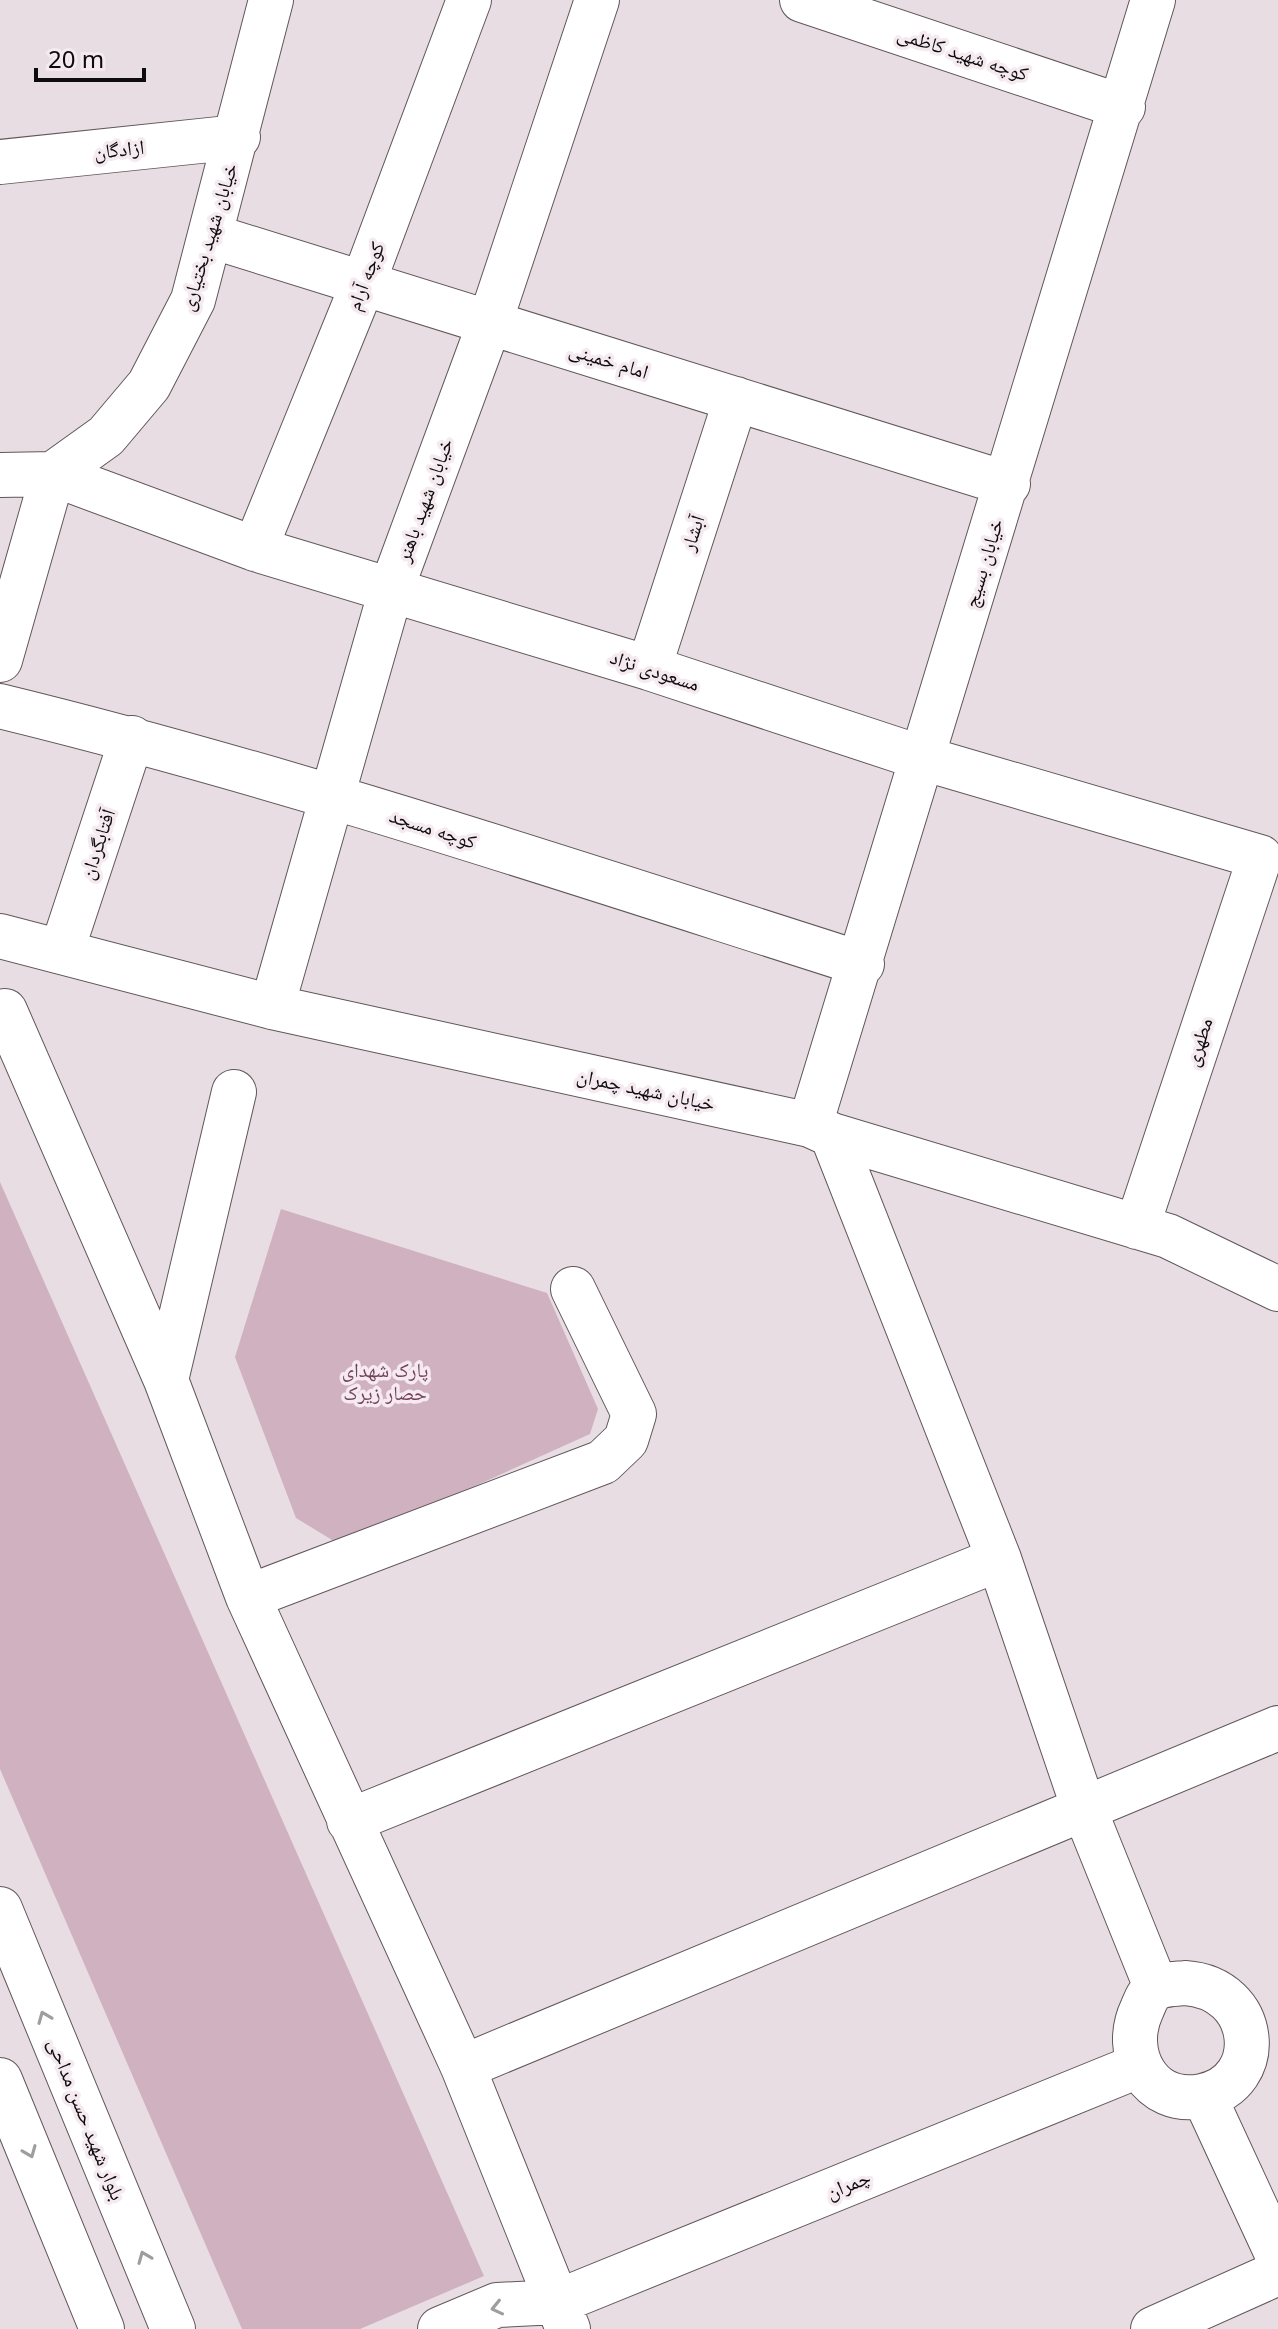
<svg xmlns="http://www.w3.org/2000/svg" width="1278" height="2329" font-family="'Noto Sans','Noto Naskh Arabic',sans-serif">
	<rect width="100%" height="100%" fill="#e8dde2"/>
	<path fill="#d0b1bf" d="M0,1182L484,2276L360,2329H242L0,1769Z
		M281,1209L547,1293L598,1409L590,1434L342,1546L296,1518L235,1357Z"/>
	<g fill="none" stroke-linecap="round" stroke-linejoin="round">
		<g stroke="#60575b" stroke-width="46">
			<path id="minor" d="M802,0L1123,107
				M0,162L238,137
				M211,236L1008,484
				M0,475L53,474L255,549L649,668L922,758L1260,857L1137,1227
				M255,549L362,286L469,0
				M0,660L53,474L106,436L149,385L193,300L271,0
				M649,668L736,399
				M0,706C291,777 576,873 862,964
				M0,936L272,1007L810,1125L832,1135L1168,1236L1278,1289
				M62,950L132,738
				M272,1007L391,590L490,322L597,0
				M5,1011L166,1380
				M234,1092L166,1380L248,1597L463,2067L568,2329
				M810,1125L1153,0
				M832,1135L999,1559L1083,1806L1156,1987
				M248,1597L603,1462L626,1440L634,1414L573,1289
				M349,1821L999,1559
				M1185,1983C1260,1988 1268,2083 1202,2096C1149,2106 1121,2053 1142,2009C1145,2002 1148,1993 1155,1989C1162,1984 1176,1984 1185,1983Z
				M463,2067L1278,1728
				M1204,2096L1278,2256
				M440,2329L497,2305L557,2302L1138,2066
				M1153,2329L1278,2273"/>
		</g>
		<g stroke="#60575b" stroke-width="46">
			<path id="major" d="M0,1909L173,2329
				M0,2080L102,2329"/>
		</g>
		<use href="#minor" stroke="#fff" stroke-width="44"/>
		<use href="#major" stroke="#fff" stroke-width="44"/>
	</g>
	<defs><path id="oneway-chevron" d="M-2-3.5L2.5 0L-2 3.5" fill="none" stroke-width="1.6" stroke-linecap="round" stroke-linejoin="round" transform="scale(2)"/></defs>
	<g stroke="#9f9d9e">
		<use href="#oneway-chevron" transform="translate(44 2017) rotate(-112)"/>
		<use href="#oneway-chevron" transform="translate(30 2152) rotate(68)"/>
		<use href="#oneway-chevron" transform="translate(144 2257) rotate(-112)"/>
		<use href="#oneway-chevron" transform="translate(497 2308) rotate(167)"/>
	</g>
	<g text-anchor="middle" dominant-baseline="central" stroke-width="7" stroke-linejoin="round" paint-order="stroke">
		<g font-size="20" fill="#0e0b0d" stroke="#f5eaef">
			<text transform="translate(963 53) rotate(18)">کوچه شهید کاظمی</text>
			<text transform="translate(119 149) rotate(-6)">ازادگان</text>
			<text transform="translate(208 237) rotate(-73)">خیابان شهید بختیاری</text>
			<text transform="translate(365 276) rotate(-69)">کوچه آرام</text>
			<text transform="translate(609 360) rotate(17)">امام خمینی</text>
			<text transform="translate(424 500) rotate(-70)">خیابان شهید باهنر</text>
			<text transform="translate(692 533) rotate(-72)">آبشار</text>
			<text transform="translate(983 563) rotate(-73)">خیابان بسیج</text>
			<text transform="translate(655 670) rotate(18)">مسعودی نژاد</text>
			<text transform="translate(433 828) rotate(18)">کوچه مسجد</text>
			<text transform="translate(97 844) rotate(-72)">آفتابگردان</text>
			<text transform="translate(1198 1042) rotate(-72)">مطهری</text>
			<text transform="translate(646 1089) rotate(12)">خیابان شهید چمران</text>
			<text transform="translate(87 2119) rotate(68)">بلوار شهید حسن مداحی</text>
			<text transform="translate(848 2184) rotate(-22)">چمران</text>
		</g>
		<g font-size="20" fill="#74405b" stroke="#f5eaef">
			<text x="385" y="1369">پارک شهدای<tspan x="385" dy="23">حصار زیرک</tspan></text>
		</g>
	</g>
	<path d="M36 68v12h108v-12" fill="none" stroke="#0e0b0d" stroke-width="4"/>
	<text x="48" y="68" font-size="24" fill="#0e0b0d" stroke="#f5eaef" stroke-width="6" paint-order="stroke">20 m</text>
</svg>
